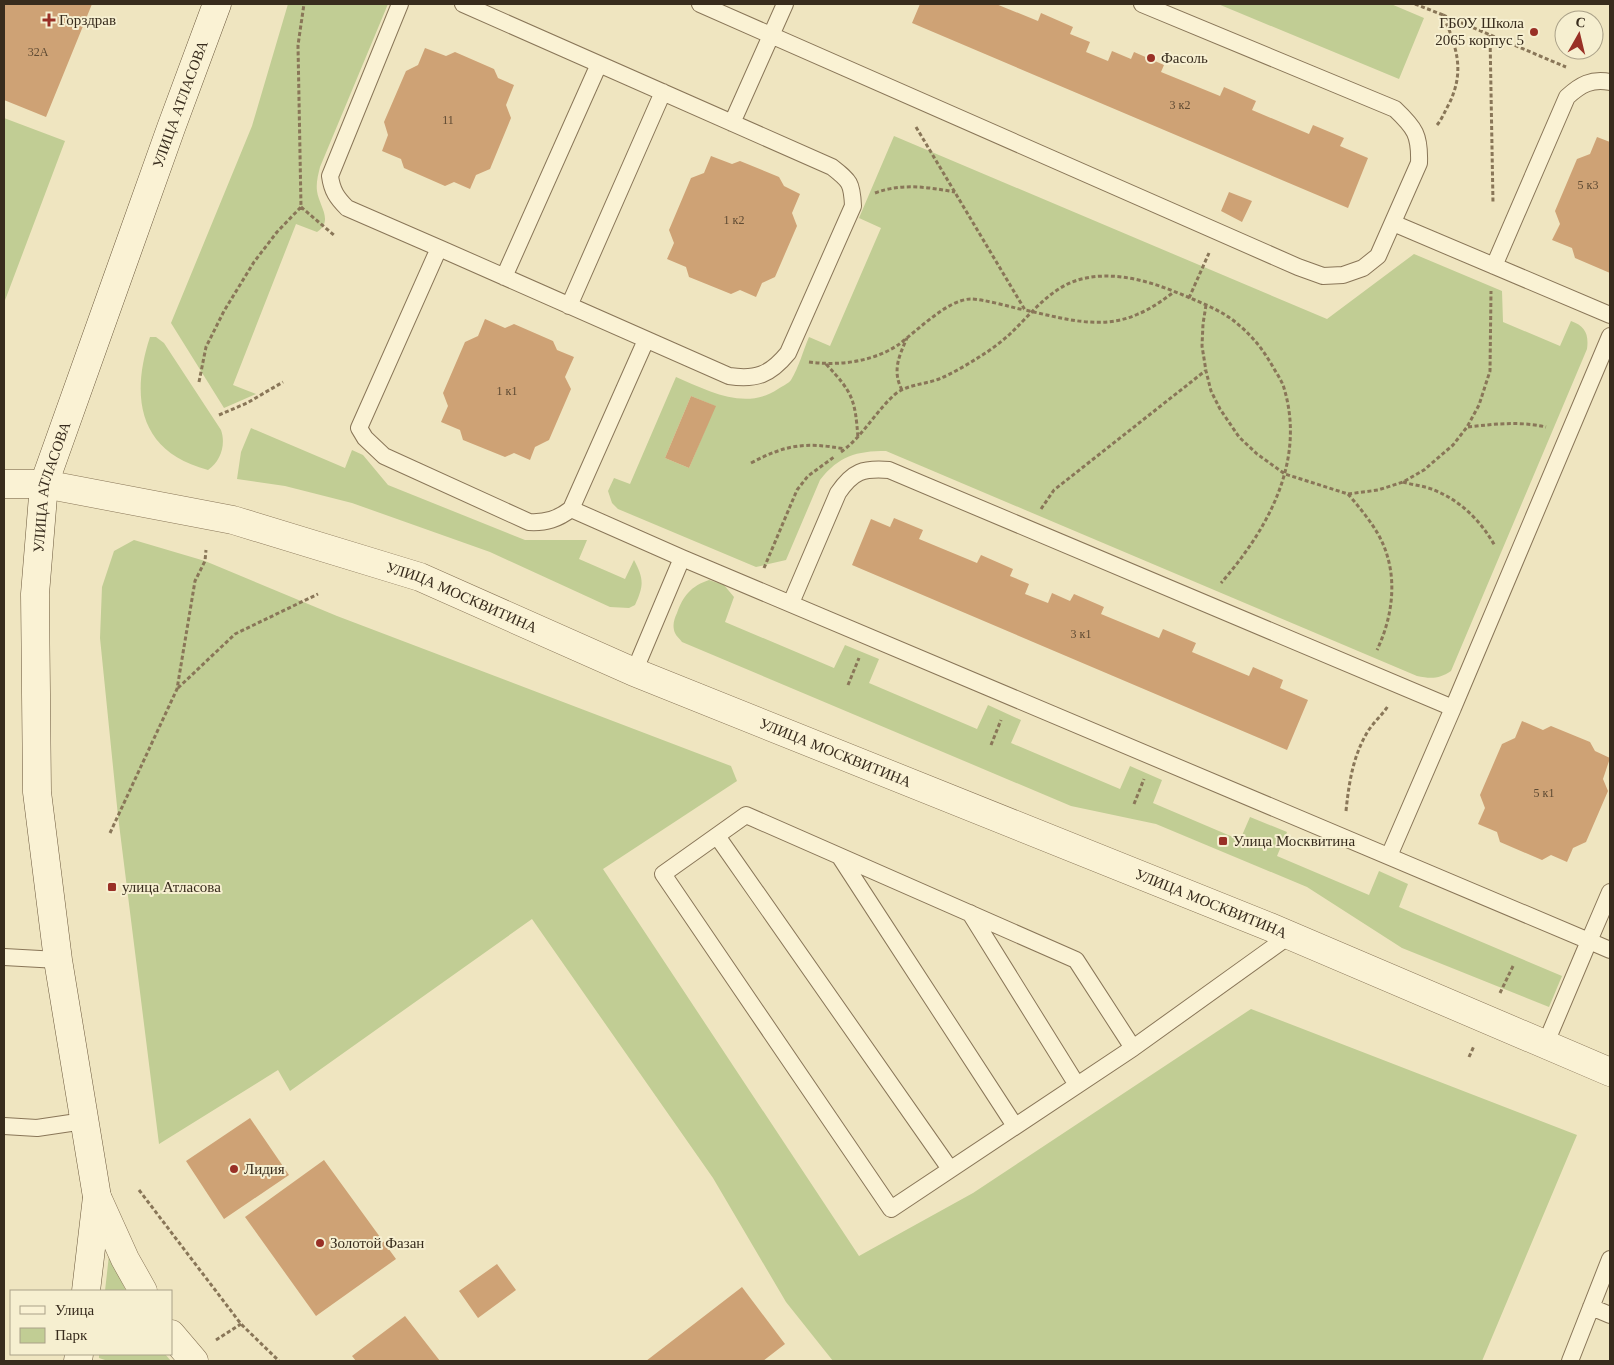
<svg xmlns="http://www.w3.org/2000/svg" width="1614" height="1365" font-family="Georgia,serif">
	<rect width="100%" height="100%" fill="#efe5c0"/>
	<path fill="#c1cd94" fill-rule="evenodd" d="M288,4H388L320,167C318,175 316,183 317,191C319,206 334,221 317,232L296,224L233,385L256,394L224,408L171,323L252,126Z
		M1218,4H1391L1424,18L1399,79Z
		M4,118L65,141L4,303Z
		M894,136L1327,319L1414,254L1502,291L1503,322L1560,346L1571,321C1585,326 1589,334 1587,349L1451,671C1439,679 1431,679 1417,676L886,451C856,451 839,456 820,480L786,560L756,567L618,509L612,503L608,491L614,478L630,484L676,377C709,391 745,411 778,389C782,386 788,384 791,380C799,367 803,351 809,337L830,346L881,228L859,218ZM691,396L715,406L689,468L665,458Z
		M150,337H156L164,343L221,430C226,444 221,461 208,470C139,452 130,398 150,337Z
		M251,428L345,468L352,450L363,455L388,485L525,540H587L579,559L625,579L634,560C644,579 644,585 635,605L629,608L610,607L490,552L352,503L285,486L237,479L241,452Z
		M134,540L205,561L337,616L731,766L737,781L603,869L859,1256L973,1193L1251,1009L1577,1135L1482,1361H833L786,1302L713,1178L532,919L290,1091L278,1070L159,1144L118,816L100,638L102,587L114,551Z
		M709,580L724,585L734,597L725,622L834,668L845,645L879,659L869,683L977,729L988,705L1021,720L1011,743L1120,789L1130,766L1162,780L1153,803L1240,840L1250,817L1287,832L1277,856L1369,895L1379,871L1408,884L1399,907L1562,976L1549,1007L1402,948L1307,887L1156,824L1071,806L682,642C680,639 676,636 675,633C672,626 674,619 677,613C683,596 691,586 709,580Z
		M109,1255L126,1291H105Z
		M99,1354H165L171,1361H108L99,1358Z"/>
	<path fill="#cea275" d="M4,4H92L46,117L4,100Z
		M920,4H996L1038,21L1041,13L1073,27L1070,34L1090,42L1086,52L1108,61L1112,51L1131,59L1134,52L1164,65L1161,72L1220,96L1224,87L1256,101L1252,110L1309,134L1313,125L1344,138L1340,146L1368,158L1348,208L912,23Z
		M425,48L446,56L455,52L494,69L498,78L514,85L506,105L511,118L490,169L476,175L470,189L454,182L445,186L404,168L401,159L382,151L388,135L384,122L406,71L418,65Z
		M1597,137L1610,142V273L1575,258L1572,248L1552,240L1560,224L1555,211L1577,159L1590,154Z
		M711,156L732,164L740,161L779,177L784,186L800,194L792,213L797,226L775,277L762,283L756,297L740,290L731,294L689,277L686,267L667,259L674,243L669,230L691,178L704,173Z
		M1229,192L1252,201L1242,222L1221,211Z
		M485,319L505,328L514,324L553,341L557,350L574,357L565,377L571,389L549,440L535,447L530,460L514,453L505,457L463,440L460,430L441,422L448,406L443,393L465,342L478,336Z
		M691,396L716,406L689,468L665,458Z
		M894,518L923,530L919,539L977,563L981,555L1013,569L1010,576L1029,584L1025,594L1048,603L1052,593L1070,601L1074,594L1104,607L1101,614L1159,638L1163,629L1196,643L1192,652L1249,676L1253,667L1283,680L1280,688L1308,700L1287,750L852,565L871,519L890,527Z
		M1522,721L1543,730L1551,726L1590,742L1595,751L1610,758L1603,779L1608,791L1586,842L1573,848L1567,862L1551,855L1542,860L1500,842L1497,832L1478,824L1485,808L1480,795L1502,744L1515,738Z
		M250,1118L289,1175L224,1219L186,1161Z
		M324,1160L396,1259L316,1316L245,1217Z
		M497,1264L516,1290L478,1318L459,1291Z
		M742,1287L785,1344L763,1361H646Z
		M405,1316L440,1361H356L352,1356Z"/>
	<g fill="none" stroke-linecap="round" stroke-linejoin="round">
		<g stroke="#897658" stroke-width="18">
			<path id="lane" d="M400,4L330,176C332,191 337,198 347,208L439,248
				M463,4L832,167C850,181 852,183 853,206L788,353C770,375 756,380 729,376L439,248L359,428L365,438L384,456L529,522C546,523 558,519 571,509L682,558L1589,941L1610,892
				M700,4L1298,267L1323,276L1343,275L1363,268L1378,256L1419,163C1420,135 1415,128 1395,109L1142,4
				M732,123L785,4
				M1393,223L1610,315
				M1494,266L1567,97C1580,85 1592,78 1610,82
				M504,277L599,64
				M569,306L663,92
				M571,509L646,340
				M791,603L838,493C853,471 863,468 889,470L1453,708L1610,336
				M634,672L682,558
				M717,836L950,1169
				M1389,856L1453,708
				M840,857L1015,1126
				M970,913L1077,1085
				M4,957L58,960
				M1545,1045L1589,941L1610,950
				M1133,1048L1076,960L746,815L663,874L891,1209L1133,1048L1289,936
				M4,1126L37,1128L84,1121
				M1591,1307L1610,1315
				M1570,1361L1610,1259"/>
		</g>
		<g stroke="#897658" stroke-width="29">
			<g id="street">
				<path id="s1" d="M44,484L233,520L420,577L634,672L1270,927L1610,1072"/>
				<path d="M97,1197L125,1259L143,1291"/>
				<path d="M171,1334L194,1361"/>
			</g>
		</g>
		<g stroke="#6a573b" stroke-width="29">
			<g id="secondary">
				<path d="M4,484H44"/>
				<path id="s2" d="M86,1291L97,1197L58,960L37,792L35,594L44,484L171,128L217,4"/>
				<path d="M78,1361L79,1354"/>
			</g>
		</g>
		<path stroke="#897658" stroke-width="3" stroke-dasharray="4 2.5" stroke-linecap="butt" d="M1415,4L1443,15C1457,48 1465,71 1449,104C1445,111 1442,119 1437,125
			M1443,15L1566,67
			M1490,35L1493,203
			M916,127L1025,310C1062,318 1101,331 1138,314C1151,309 1163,300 1174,292
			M875,193C902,183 927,187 955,192
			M301,207L335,236
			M1189,298L1209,253
			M1206,305L1203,324L1202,346L1206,371L1211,391L1220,409L1239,437L1257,454L1285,474L1348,494L1378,490L1403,482L1424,470L1453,445L1467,427L1479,405L1490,371L1491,291
			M809,362C839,366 872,362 898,345C917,331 948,299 971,299C983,299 1011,307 1024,310
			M826,364C853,393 855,399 858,438
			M199,382L206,347L224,311L254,262L277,232L301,207L298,45L304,4
			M902,390C892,371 899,356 907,338
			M219,415L247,403L283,382
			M1468,427C1495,424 1519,421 1546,427
			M841,452C862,437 874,414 893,396C906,384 923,385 939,379C951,374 965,366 976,359C988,352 1000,343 1010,334C1033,312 1053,284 1086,278C1121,271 1158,284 1190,298C1207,305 1226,313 1240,326C1254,338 1264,351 1273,367C1277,374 1282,381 1284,388C1306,461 1268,529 1221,583
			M751,463C787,444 806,442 845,449
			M1403,482C1413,485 1425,486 1434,490C1461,501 1481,521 1495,546
			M1348,494C1359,507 1370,520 1378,534C1399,571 1394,614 1377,650
			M1041,509L1054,490L1205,371
			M764,568L797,490L808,476L834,457
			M848,685L859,658
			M178,688L235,634L318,594
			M991,745L1001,720
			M1134,804L1144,779
			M1346,811C1349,782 1353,756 1368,731C1374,722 1382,715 1388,706
			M110,833L177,689L195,581L205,561L206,550
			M1500,993L1514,964
			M1469,1057L1474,1046
			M139,1190L241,1324L279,1361
			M216,1340L241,1324"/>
		<use href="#lane" stroke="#faf2d4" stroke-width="16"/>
		<use href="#street" stroke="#faf2d4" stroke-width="28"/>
		<use href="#secondary" stroke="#faf2d4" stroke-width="28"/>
	</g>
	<g fill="#993026" stroke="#f6efd0" stroke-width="2">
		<path d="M46.5 12.5h5v5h5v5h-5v5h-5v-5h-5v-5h5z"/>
		<circle cx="1534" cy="32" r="5"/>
		<circle cx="1151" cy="58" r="5"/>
		<rect x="1218" y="836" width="10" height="10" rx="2.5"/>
		<rect x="107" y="882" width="10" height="10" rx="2.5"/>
		<circle cx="234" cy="1169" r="5"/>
		<circle cx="320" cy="1243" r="5"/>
	</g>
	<g text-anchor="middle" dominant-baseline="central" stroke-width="4" stroke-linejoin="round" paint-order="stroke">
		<g font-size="12" fill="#5e4a33">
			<text x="38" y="52">32А</text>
			<text x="1180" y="105">3 к2</text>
			<text x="448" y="120">11</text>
			<text x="1588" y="185">5 к3</text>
			<text x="734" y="220">1 к2</text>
			<text x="507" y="391">1 к1</text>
			<text x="1081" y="634">3 к1</text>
			<text x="1544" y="793">5 к1</text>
		</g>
		<g font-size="15" fill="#382c1d" stroke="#f6efd0" text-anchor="start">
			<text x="59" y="20">Горздрав</text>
			<text x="1524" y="23" text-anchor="end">ГБОУ Школа<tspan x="1524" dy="17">2065 корпус 5</tspan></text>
			<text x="1161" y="58">Фасоль</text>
			<text x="1233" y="841">Улица Москвитина</text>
			<text x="122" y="887">улица Атласова</text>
			<text x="244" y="1169">Лидия</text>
			<text x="330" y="1243">Золотой Фазан</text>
		</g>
		<g font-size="15" fill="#382c1d" stroke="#f6efd0">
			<text stroke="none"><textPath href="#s2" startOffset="1216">УЛИЦА АТЛАСОВА</textPath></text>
			<text stroke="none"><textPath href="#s2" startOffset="811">УЛИЦА АТЛАСОВА</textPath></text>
			<text stroke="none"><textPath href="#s1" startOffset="434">УЛИЦА МОСКВИТИНА</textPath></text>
			<text stroke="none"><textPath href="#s1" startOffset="839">УЛИЦА МОСКВИТИНА</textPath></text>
			<text stroke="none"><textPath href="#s1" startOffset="1244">УЛИЦА МОСКВИТИНА</textPath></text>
		</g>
	</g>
	<rect width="1614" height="1365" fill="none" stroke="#382c1d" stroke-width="10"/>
	<rect x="10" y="1290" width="162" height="65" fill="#f6efd0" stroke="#aaa188"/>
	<rect x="20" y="1306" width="25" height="8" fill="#faf2d4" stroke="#aaa188"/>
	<text x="55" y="1315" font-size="15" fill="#382c1d">Улица</text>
	<rect x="20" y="1328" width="25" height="15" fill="#c1cd94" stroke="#aaa188"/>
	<text x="55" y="1340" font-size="15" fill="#382c1d">Парк</text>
	<g transform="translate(1579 35) rotate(8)"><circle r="24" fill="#f6efd0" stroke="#aaa188"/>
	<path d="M0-4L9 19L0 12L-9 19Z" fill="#993026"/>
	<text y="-8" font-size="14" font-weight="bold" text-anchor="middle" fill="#382c1d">С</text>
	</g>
</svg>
